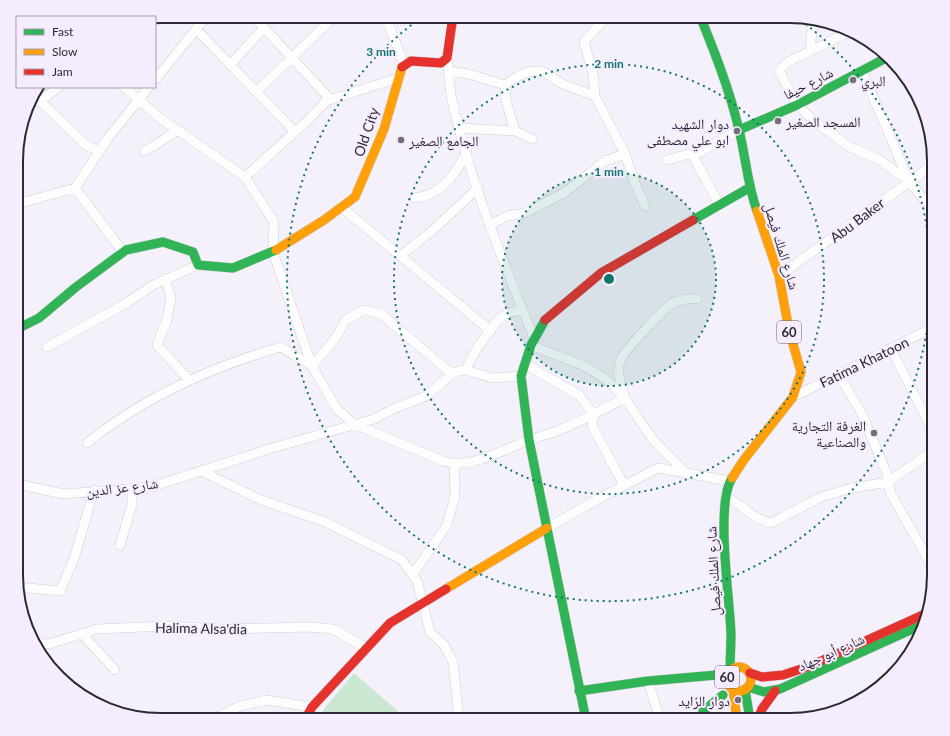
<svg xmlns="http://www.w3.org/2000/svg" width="950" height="736" font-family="Lato,'Noto Naskh Arabic',sans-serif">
	<rect width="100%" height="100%" fill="#f5f1fa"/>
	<path fill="#cae8d1" d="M354,673L408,720H319L324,709Z"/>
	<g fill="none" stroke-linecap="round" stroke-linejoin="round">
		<g stroke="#d2ced8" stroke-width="10">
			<path id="street" d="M253,16L330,99
				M385,16L404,64
				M196,29L295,132
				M851,31L786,63L779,71L797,105L813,120L850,147L878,159L909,181
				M810,51L813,20
				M447,58C449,72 449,86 452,100C470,182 503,261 534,338
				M230,65L264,28
				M449,71L469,74L505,85C517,76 532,66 547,74C551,75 554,79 557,81C567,87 584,91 595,96L625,154L635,183L645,206
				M862,71L909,181L934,212
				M155,80L207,16
				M505,85L506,101L515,131
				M124,87L160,118L245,177L274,222L273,252L312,366L336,408L354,424L443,461C470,470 502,450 527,441C539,436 551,434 562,429C584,420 604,409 625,398C622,387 615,371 621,359C625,350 664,308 673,303C681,299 689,298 697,299
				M256,92L335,16
				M595,96L593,73L584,42L601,23L603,16
				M32,100L40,101L86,145L100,151
				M40,101L59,87
				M460,128L515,131L532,139
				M144,151C157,146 166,137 178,130
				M667,160L688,154L693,156
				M245,177L308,120L326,101L398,78
				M415,198C442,195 456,174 467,151
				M17,204L75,188
				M719,204L693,156L739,130
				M341,207L491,331
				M490,225L507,216L525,213L564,193L605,161L625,154
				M123,252L75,188L108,138L149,87
				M400,256L432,231L478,188
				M779,276L934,164
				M165,279L171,298L167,320L157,345L189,380
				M531,345C558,357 587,363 610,383C627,398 636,416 649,434C659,448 673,459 685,472
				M47,347L128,302L153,285L198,265
				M891,349L934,433
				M525,364L579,395L594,415L592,426L624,485
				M466,370C470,357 493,323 504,315C509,312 516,311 522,310
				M839,375L862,414L887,474L890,492L934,570
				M793,397L934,327
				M87,443C144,397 211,367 281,347L312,366L335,339L346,320L364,310L381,314L452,374
				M201,471L259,499L325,522L402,560L417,581L430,632L444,645L453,662L459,720
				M17,484L64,494L151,487L269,449L374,419L393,409L426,396L452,374L458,371L466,370L492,378L521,376
				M725,496C742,504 750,518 771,523L821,497L852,488L888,482L934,450
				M547,528L602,497L658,468L730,481
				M120,545L132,505V488
				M413,574L447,525L455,496L454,464
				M17,587L60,591L74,559L94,490
				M82,634L115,670
				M34,643L49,644L97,629L166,626L222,629L310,627L333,629L366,648
				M648,681L660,720
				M211,720L240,706L266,700L312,707
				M552,720L563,717L585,718"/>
		</g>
		<g stroke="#d2ced8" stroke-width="10">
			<path id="fast" d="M700,16C715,53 730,91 739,130C746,158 747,183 757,211
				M739,130L797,105L888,57
				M693,220L749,188
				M545,320L531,345L521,376L529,440L586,720
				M17,329L39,318L76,287L126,250L163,242L193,252L198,265L233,268L276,250
				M730,671C730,659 731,646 731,634C730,600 715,505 732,478
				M748,687L764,692L780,689L924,624
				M745,689L750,720
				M579,691L648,681L728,674
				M699,720L704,710L723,695"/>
		</g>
		<g stroke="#d2ced8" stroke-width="10">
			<path id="slow" d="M276,250L324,220L355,197L384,129L402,67
				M732,478L743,461L793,397L801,372L789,330L779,276L757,211
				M446,589L547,528
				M727 679a12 12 0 1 1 24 0a12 12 0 1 1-24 0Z
				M733,689L737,720"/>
		</g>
		<g stroke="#d2ced8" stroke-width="10">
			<path id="jam" d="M402,67L411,61L441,63L447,58L453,16
				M545,320L601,273L693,220
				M750,673L762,677L783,675L810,666L927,613
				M305,720L312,707L390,623L446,589
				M757,720L762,709L775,691"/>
		</g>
		<use href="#street" stroke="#fefdfe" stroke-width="9"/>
		<use href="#fast" stroke="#30b455" stroke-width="9"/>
		<use href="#slow" stroke="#ff9f0a" stroke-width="9"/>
		<use href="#jam" stroke="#e5322d" stroke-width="9"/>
	</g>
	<circle cx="609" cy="279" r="107" fill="#0f766e" fill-opacity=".12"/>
	<g fill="none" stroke="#0f766e" stroke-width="2" stroke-dasharray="2 4">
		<circle cx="609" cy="279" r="107"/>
		<circle cx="609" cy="279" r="215"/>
		<path d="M796 17A322 322 0 1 1 422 17"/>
	</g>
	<g fill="#736e79" stroke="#f5edfe" stroke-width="1.5">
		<circle cx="853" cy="80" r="4"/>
		<circle cx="778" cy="121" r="4"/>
		<circle cx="737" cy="131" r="4"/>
		<circle cx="401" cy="140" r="4"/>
		<circle cx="874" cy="433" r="4"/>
		<circle cx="738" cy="700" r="4"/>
	</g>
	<g text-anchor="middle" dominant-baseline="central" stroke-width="4" stroke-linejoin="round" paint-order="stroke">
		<g fill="#f5edfe" stroke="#696370" stroke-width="1">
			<rect x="777" y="321" width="24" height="22" rx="3"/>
			<rect x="715" y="666" width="24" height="22" rx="3"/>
		</g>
		<g font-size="13" font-weight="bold" fill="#2d2833">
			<text x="789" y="332">60</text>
			<text x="727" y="677">60</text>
		</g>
		<g font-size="14" fill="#2d2833" stroke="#f5edfe" text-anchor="start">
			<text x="861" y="80">البري</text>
			<text x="786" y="121">المسجد الصغير</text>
			<text x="729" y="123" text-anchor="end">دوار الشهيد<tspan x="729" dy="16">ابو علي مصطفى</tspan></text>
			<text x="409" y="140">الجامع الصغير</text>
			<text x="866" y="425" text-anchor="end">الغرفة التجارية<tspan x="866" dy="16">والصناعية</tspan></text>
			<text x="730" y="700" text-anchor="end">دوار الزايد</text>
		</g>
		<g font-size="14" fill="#2d2833" stroke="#f5edfe">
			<text transform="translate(808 83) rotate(-27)">شارع حيفا</text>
			<text transform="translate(366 132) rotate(-71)">Old City</text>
			<text transform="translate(857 220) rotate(-37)">Abu Baker</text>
			<text transform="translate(782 246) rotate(73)">شارع الملك فيصل</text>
			<text transform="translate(864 362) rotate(-26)">Fatima Khatoon</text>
			<text transform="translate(122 487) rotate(-7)">شارع عز الدين</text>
			<text transform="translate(713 571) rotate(-93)">شارع الملك فيصل</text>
			<text transform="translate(201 628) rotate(1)">Halima Alsa'dia</text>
			<text transform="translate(831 652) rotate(-24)">شارع أبو جهاد</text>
		</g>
	</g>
	<path d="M0 0H950V736H0ZM161 23H789A138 138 0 0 1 927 161V575A138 138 0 0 1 789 713H161A138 138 0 0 1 23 575V161A138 138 0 0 1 161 23Z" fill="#f5edfe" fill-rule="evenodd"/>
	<path fill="none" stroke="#2d2833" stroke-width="2" d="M161 23H789A138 138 0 0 1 927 161V575A138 138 0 0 1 789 713H161A138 138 0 0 1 23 575V161A138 138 0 0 1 161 23Z"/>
	<circle cx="609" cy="279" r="6" fill="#0f766e" stroke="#f5edfe" stroke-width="2"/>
	<g font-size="12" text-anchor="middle" font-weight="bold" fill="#0f766e" stroke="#f5edfe" stroke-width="4" stroke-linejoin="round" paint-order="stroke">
		<text x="381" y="56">3 min</text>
		<text x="609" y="68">2 min</text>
		<text x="609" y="176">1 min</text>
	</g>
	<rect x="16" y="16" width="140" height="72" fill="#f5edfe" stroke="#a59ead"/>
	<rect x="24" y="29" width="20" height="6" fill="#30b455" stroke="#a59ead"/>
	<text x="52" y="36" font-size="12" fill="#2d2833">Fast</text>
	<rect x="24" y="49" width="20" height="6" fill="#ff9f0a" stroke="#a59ead"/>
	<text x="52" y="56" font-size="12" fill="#2d2833">Slow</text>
	<rect x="24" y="69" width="20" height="6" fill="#e5322d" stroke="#a59ead"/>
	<text x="52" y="76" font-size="12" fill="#2d2833">Jam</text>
</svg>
